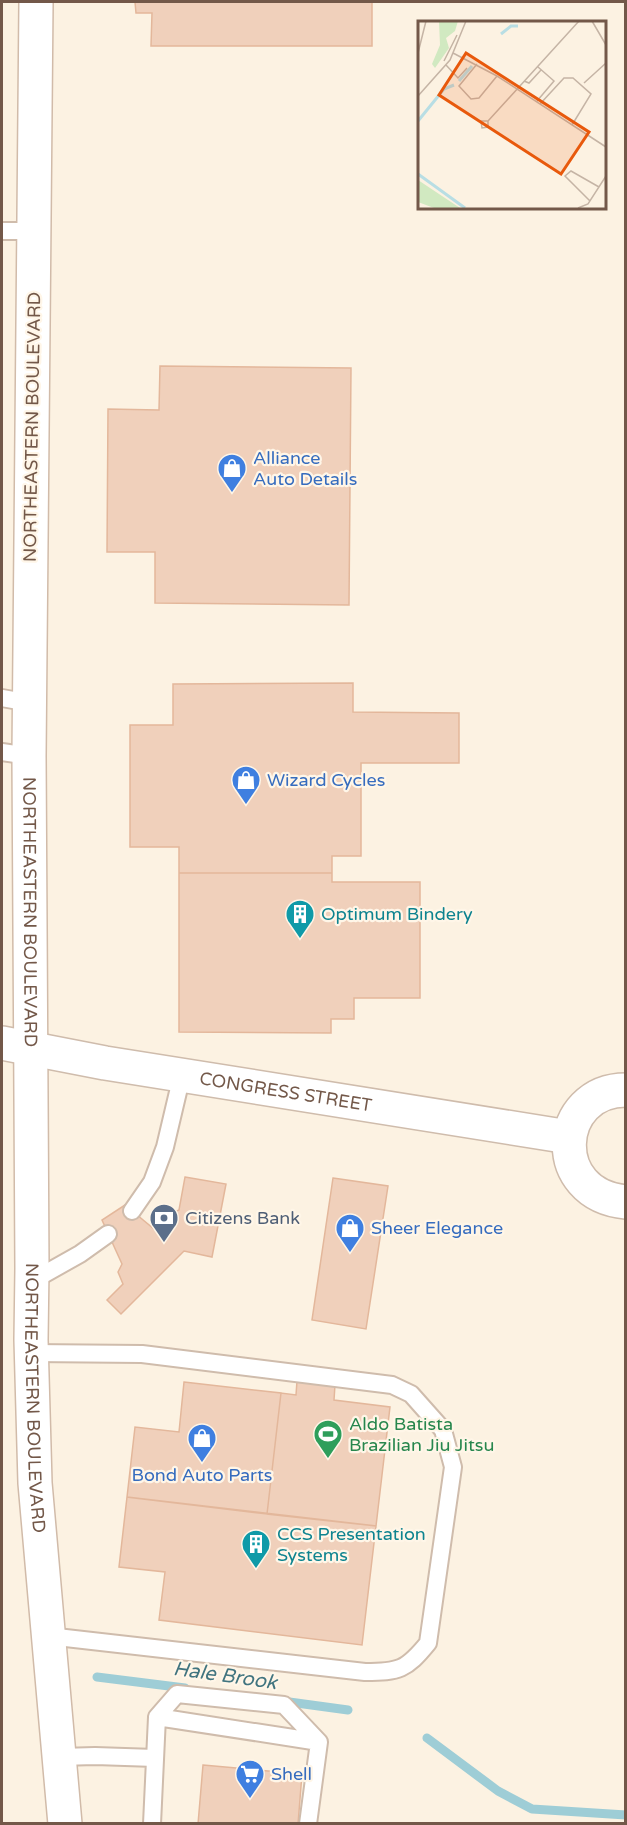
<svg xmlns="http://www.w3.org/2000/svg" width="627" height="1825" font-family="'Varela Round',sans-serif">
	<rect width="100%" height="100%" fill="#fcf2e2"/>
	<g fill="none" stroke-linecap="round" stroke-linejoin="round">
		<path stroke="#9ecdd6" stroke-width="9" d="M97,1677L185,1688
			M282,1701L348,1710
			M427,1738L498,1791L532,1809L626,1815"/>
	</g>
	<path fill="#f0d0bb" stroke="#e3b79b" stroke-width="1.5" d="M135,2H372V46H151L152,13H136Z
		M160,366L351,368L349,605L155,603V552H107L108,409L159,410Z
		M353,683V712L459,713V763H361V856H332V873H179V847H130V725H173V684Z
		M179,873H332V882H420V998H354V1019H331V1033L179,1032Z
		M185,1177L226,1184L212,1257L184,1251L121,1314L107,1300L123,1284L118,1272L122,1264L102,1220L125,1205L154,1229L166,1216L179,1210Z
		M333,1178L388,1186L366,1329L312,1320Z
		M297,1381L335,1385L334,1400L390,1407L376,1526L267,1514L281,1393L296,1395Z
		M184,1382L281,1393L267,1514L127,1497L135,1427L179,1432Z
		M127,1497L376,1526L362,1645L159,1620L165,1572L119,1567Z
		M203,1765L302,1774L298,1824H198Z"/>
	<g fill="none" stroke-linecap="round" stroke-linejoin="round">
		<g stroke="#cfbcac" stroke-width="20">
			<path id="lane" d="M2,231H34
				M2,698L30,703
				M2,752L29,756
				M132,1211L152,1182L165,1147L182,1075
				M32,1281L80,1254L108,1234
				M31,1353L142,1354L392,1385L411,1394L443,1430L453,1467L428,1643C406,1670 399,1672 365,1672L48,1636
				M157,1717L319,1742L308,1824
				M60,1757L95,1756L155,1758
				M152,1824L157,1717L177,1694L284,1705L319,1742"/>
		</g>
		<g stroke="#cfbcac" stroke-width="36">
			<g id="street">
				<path id="s1" d="M2,1043L105,1063L569,1137"/>
				<path d="M626,1090C554,1090 547,1195 626,1202"/>
			</g>
		</g>
		<g stroke="#d1bba9" stroke-width="36">
			<g id="secondary">
				<path id="s2" d="M36,2L29,756L32,1268L31,1340L35,1483L65,1824"/>
			</g>
		</g>
		<use href="#lane" stroke="#fff" stroke-width="16"/>
		<use href="#street" stroke="#fff" stroke-width="33"/>
		<use href="#secondary" stroke="#fff" stroke-width="33"/>
	</g>
	<defs>
		<g id="shop-pin" transform="scale(1.5)"><path d="M0 17L-7.5 6A9.5 9.5 0 1 1 7.5 6Z" fill="#3f7fe0" stroke="#fff6e8"/><path d="M-5-2.5h2.3a2.7 3.5 0 0 1 5.4 0H5L5.5 6h-11ZM-1.5-2.5h3a1.5 2.3 0 0 0-3 0Z" fill="#fff"/></g>
		<g id="building-pin" transform="scale(1.5)"><path d="M0 17L-7.5 6A9.5 9.5 0 1 1 7.5 6Z" fill="#0f9aa8" stroke="#fff6e8"/><path d="M-4-6H4V6H1V3H-1V6H-4ZM-2.5-4.3h1.7v1.8h-1.7ZM.8-4.3h1.7v1.8H.8ZM-2.5-1h1.7V.8h-1.7ZM.8-1h1.7V.8H.8Z" fill="#fff"/></g>
		<g id="bank-pin" transform="scale(1.5)"><path d="M0 17L-7.5 6A9.5 9.5 0 1 1 7.5 6Z" fill="#5c6f8a" stroke="#fff6e8"/><path d="M-6-4H6V4H-6ZM0-2.3a2.3 2.3 0 1 0 0 4.6a2.3 2.3 0 1 0 0-4.6Z" fill="#fff"/></g>
		<g id="stadium-pin" transform="scale(1.5)"><path d="M0 17L-7.5 6A9.5 9.5 0 1 1 7.5 6Z" fill="#2e9e5b" stroke="#fff6e8"/><path d="M0-5a6.5 5 0 1 0 0 10a6.5 5 0 1 0 0-10ZM-3.5-1.8h7v3.6h-7Z" fill="#fff"/></g>
		<g id="supermarket-pin" transform="scale(1.5)"><path d="M0 17L-7.5 6A9.5 9.5 0 1 1 7.5 6Z" fill="#3f7fe0" stroke="#fff6e8"/><path d="M-6-5.5h2.5l.6 2H6L4.5 2H-2.5L-4.4-4H-6ZM-1.5 3.2a1.3 1.3 0 1 0 .1 0ZM3 3.2a1.3 1.3 0 1 0 .1 0Z" fill="#fff"/></g>
	</defs>
	<g fill-rule="evenodd">
		<use href="#shop-pin" x="232" y="468"/>
		<use href="#shop-pin" x="246" y="780"/>
		<use href="#building-pin" x="300" y="914"/>
		<use href="#bank-pin" x="164" y="1218"/>
		<use href="#shop-pin" x="350" y="1228"/>
		<use href="#stadium-pin" x="328" y="1434"/>
		<use href="#shop-pin" x="202" y="1438"/>
		<use href="#building-pin" x="256" y="1544"/>
		<use href="#supermarket-pin" x="250" y="1774"/>
	</g>
	<g text-anchor="middle" dominant-baseline="central" stroke-width="4.5" stroke-linejoin="round" paint-order="stroke">
		<g font-size="18" fill="#735849" stroke="#fff6e8">
			<text transform="translate(32 427) rotate(-89)">NORTHEASTERN BOULEVARD</text>
			<text stroke="none"><textPath href="#s2" startOffset="910">NORTHEASTERN BOULEVARD</textPath></text>
			<text stroke="none"><textPath href="#s1" startOffset="288">CONGRESS STREET</textPath></text>
			<text stroke="none"><textPath href="#s2" startOffset="1396">NORTHEASTERN BOULEVARD</textPath></text>
		</g>
		<g font-size="18" fill="#366cbe" stroke="#fff6e8" text-anchor="start">
			<text x="253" y="458">Alliance<tspan x="253" dy="21">Auto Details</tspan></text>
			<text x="267" y="780">Wizard Cycles</text>
			<text x="371" y="1228">Sheer Elegance</text>
			<text x="202" y="1475" text-anchor="middle">Bond Auto Parts</text>
			<text x="271" y="1774">Shell</text>
		</g>
		<g font-size="18" fill="#0d838f" stroke="#fff6e8" text-anchor="start">
			<text x="321" y="914">Optimum Bindery</text>
			<text x="277" y="1534">CCS Presentation<tspan x="277" dy="21">Systems</tspan></text>
		</g>
		<g font-size="18" fill="#4e5e75" stroke="#fff6e8" text-anchor="start">
			<text x="185" y="1218">Citizens Bank</text>
		</g>
		<g font-size="18" fill="#27864d" stroke="#fff6e8" text-anchor="start">
			<text x="349" y="1424">Aldo Batista<tspan x="349" dy="21">Brazilian Jiu Jitsu</tspan></text>
		</g>
		<g font-size="20" font-style="italic" fill="#41747f" stroke="#fff6e8">
			<text transform="translate(225 1676) rotate(8)">Hale Brook</text>
		</g>
	</g>
	<g transform="translate(418 21)">
		<rect width="188" height="188" fill="#fcf2e2"/>
		<path d="M21,0H40L37,10L28,17L31,27L17,47L14,43L22,24ZM0,159L42,187H16L0,181Z" fill="#d1e9c1"/>
		<path fill="none" stroke="#b8dee4" stroke-width="3" d="M83,13L93,5H100M41,60L54,45M0,100L26,68L36,64M0,153L47,187"/>
		<path fill="none" stroke="#c5b4a5" stroke-width="1.5" d="M174,0L188,24M0,32L8,0M35,32L79,55L188,126M26,40L39,14M59,43L41,65L53,78L61,77L79,55M28,44L40,57L49,47M106,60L111,62L123,49M166,62L188,42M0,75L32,39L48,0M119,80L136,60L120,46M122,83L146,57H155L173,73L154,104M70,100H63L64,107L70,106V100L161,0M172,180L147,155L153,150L181,166M160,187L170,183L188,155"/>
		<path fill="#e8590c" fill-opacity="0.15" stroke="#e8590c" stroke-width="3" d="M48,32L171,111L143,153L21,74Z"/>
		<rect width="188" height="188" fill="none" stroke="#735849" stroke-width="3"/>
	</g>
	<rect width="627" height="1825" fill="none" stroke="#735849" stroke-width="6"/>
</svg>
